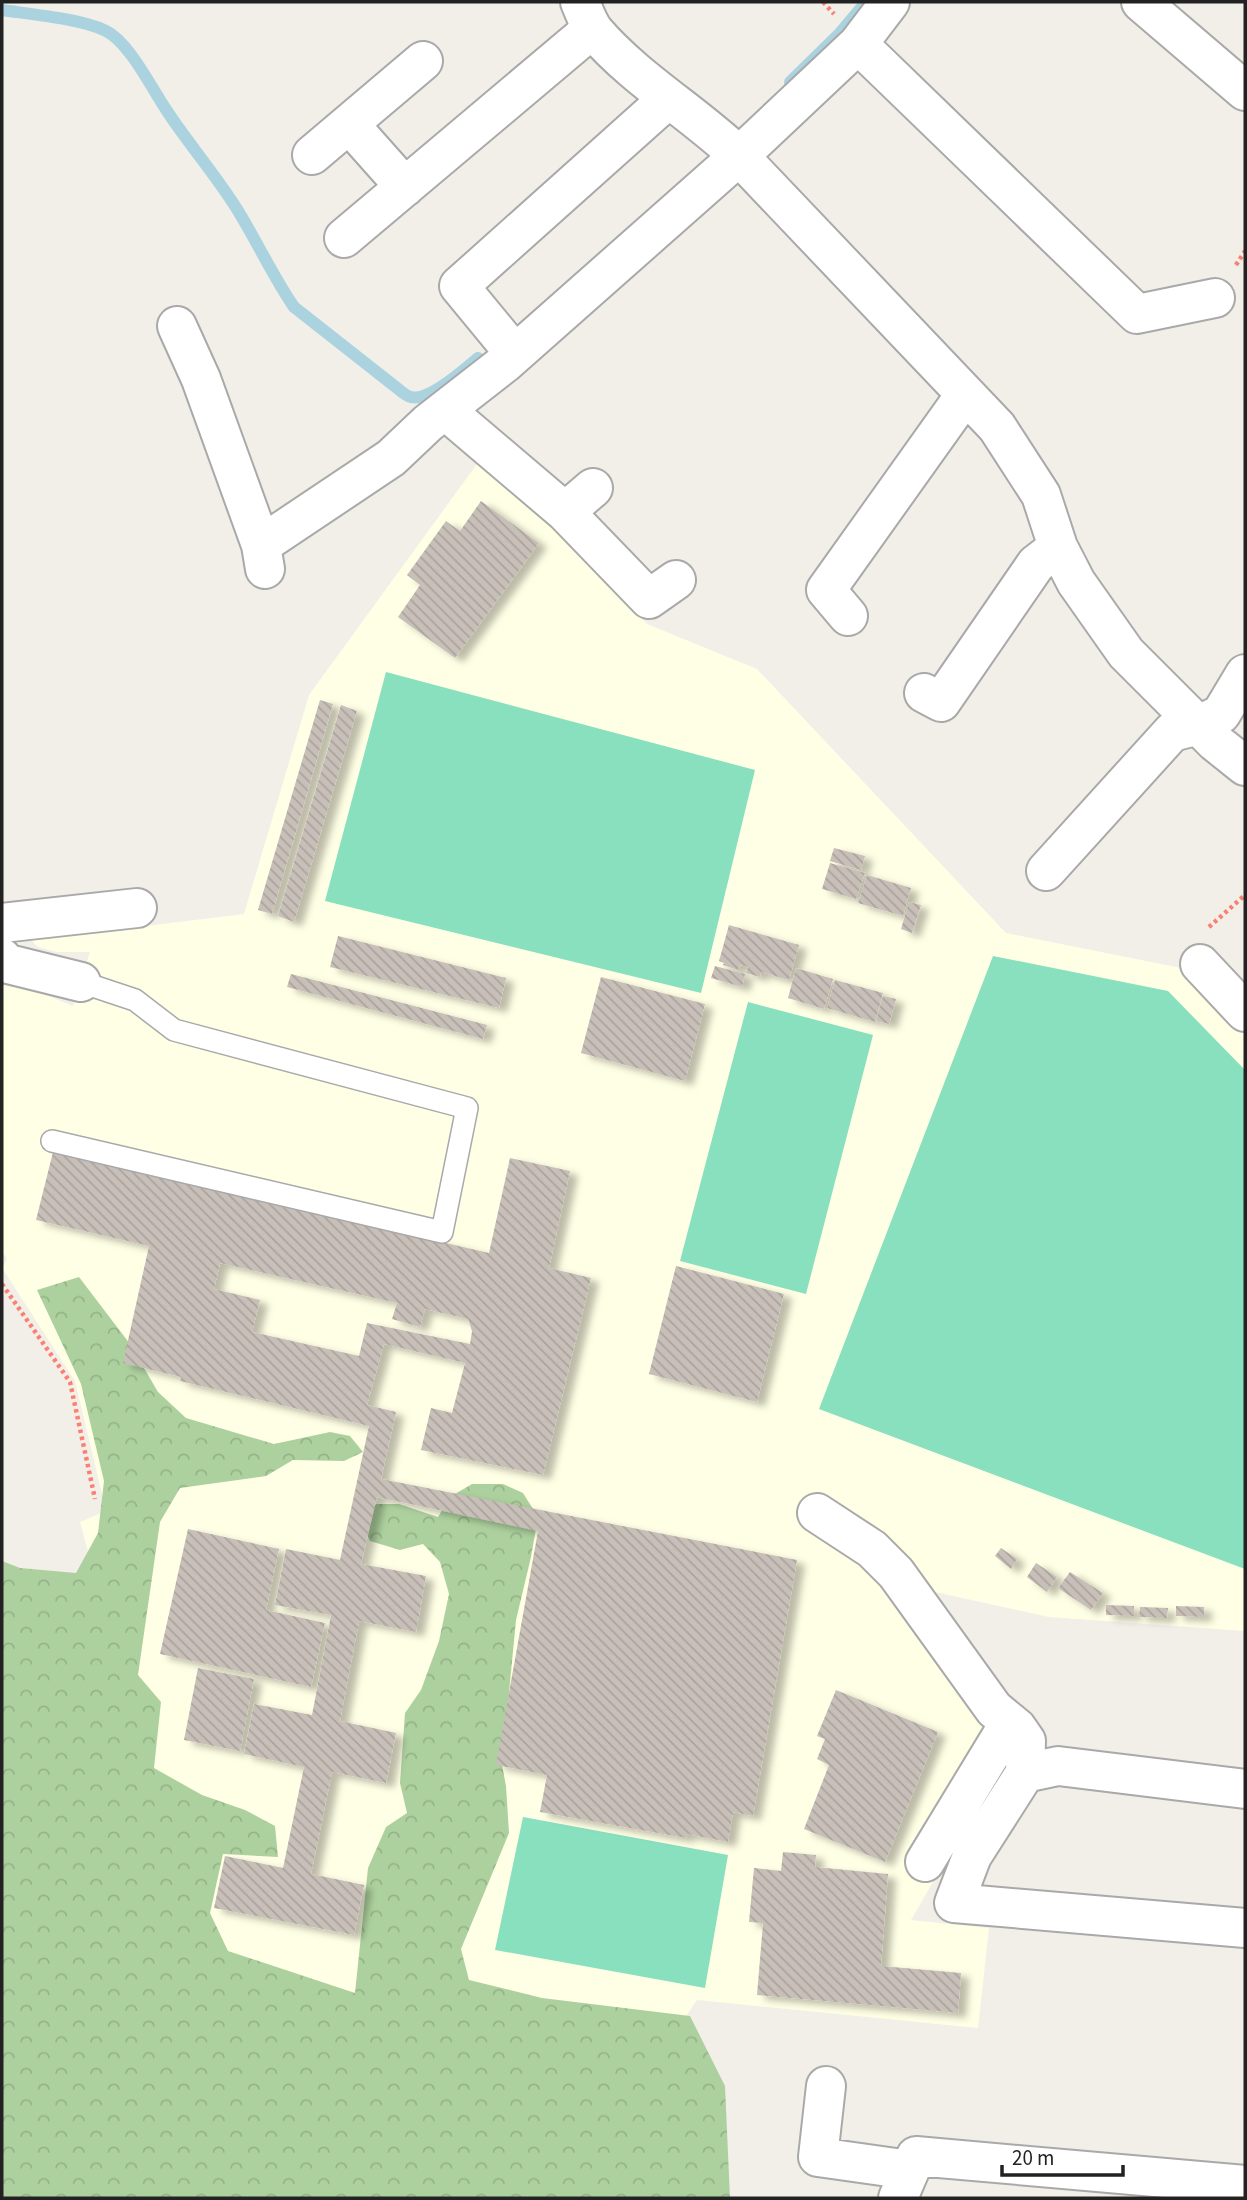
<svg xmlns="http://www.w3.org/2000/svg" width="1247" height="2200" font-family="'Source Sans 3',sans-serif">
	<defs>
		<pattern id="forest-crowns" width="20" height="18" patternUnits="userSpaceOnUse" patternTransform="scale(1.75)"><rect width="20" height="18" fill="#add19e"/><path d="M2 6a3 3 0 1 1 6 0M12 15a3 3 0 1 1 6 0" fill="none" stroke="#95b388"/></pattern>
		<pattern id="building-back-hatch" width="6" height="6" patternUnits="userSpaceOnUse" patternTransform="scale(1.75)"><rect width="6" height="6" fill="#c7bfb8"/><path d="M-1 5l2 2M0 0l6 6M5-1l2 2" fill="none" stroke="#aba49e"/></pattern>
		<filter id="shadow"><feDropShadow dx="8" dy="4.5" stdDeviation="3.5" flood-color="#0004"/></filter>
	</defs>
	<rect width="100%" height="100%" fill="#f2efe9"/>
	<path fill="#ffffe5" d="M477,464L534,510L647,624L757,669L1006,933L1186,969L1245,1030V1631L1049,1617L926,1590L894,1580L978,1703L984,1727L982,1750L910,1861L934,1880L911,1920L989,1928L978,2028L697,2000L588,2158L69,2007L109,1628L80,1522L106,1511L75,1381L2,1268L7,1259L2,1251V985L31,989L73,1006L90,952H57L38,947L31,940L244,914L309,695Z"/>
	<path fill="url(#forest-crowns)" d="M79,1277L130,1344L158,1392L186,1418L274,1444L330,1432L350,1436L363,1452L344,1461L293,1460L266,1476L180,1488L160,1522L138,1675L161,1702L154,1768L202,1795L245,1810L275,1826L278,1857L223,1854L210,1913L228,1951L355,1993L368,1868L386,1827L407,1813L400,1783L405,1713L421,1690L439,1641L449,1594L440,1562L423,1544L400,1550L370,1541L359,1518L376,1504H399L438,1517L450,1497L472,1484H503L523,1493L538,1517L531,1557L516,1620L502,1765L506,1786L509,1833L461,1949L469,1980L542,1998L690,2016L725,2086L730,2198H2V1561L20,1568L76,1573L98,1533L104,1481L81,1384L37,1290Z"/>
	<path fill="#88e0be" d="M386,672L755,770L701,993L325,901Z
		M993,956L1168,991L1245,1070V1569L819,1409Z
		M748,1002L873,1035L806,1294L680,1261Z
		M523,1817L728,1855L705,1988L495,1950Z"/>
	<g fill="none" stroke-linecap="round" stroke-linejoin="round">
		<path stroke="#aad3df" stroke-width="12" d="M2,10C29,14 83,19 106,31C129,42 152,89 167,111C188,143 214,173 235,206C256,239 272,275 294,307L397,388C401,391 406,396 411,397C429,402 465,369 478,358
			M790,82L839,34L866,2"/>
	</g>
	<path fill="url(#building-back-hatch)" fill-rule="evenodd" filter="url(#shadow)" d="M481,501L539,543L455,658L398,617L420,585L407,575L446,521L460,531Z
		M320,700L333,704L272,914L258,910Z
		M341,705L357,711L294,922L278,916Z
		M834,848L865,856L861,870L830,861Z
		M830,863L865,873L856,899L822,889Z
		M867,875L911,888L903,916L858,903Z
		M909,902L921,905L912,933L901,929Z
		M729,925L799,945L789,980L761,972L760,977L746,973L748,967L740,965L738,970L723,965L724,963L719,961Z
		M338,936L506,978L499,1008L330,967Z
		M715,966L745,974L742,987L711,978Z
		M796,968L833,979L824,1009L788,998Z
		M291,974L487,1025L483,1039L287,987Z
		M601,977L705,1004L685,1081L581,1053Z
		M835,980L883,993L875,1022L827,1008Z
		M883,996L896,999L889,1024L876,1021Z
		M53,1152L489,1253L510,1158L570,1171L549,1268L591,1278L543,1475L421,1450L431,1408L452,1413L465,1363L384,1344L367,1405L396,1412L381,1479L797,1560L753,1816L733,1812L728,1842L687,1834L686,1838L540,1812L547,1775L496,1765L538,1531L377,1497L361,1564L426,1576L416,1632L359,1621L340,1721L396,1733L386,1783L332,1772L311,1874L364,1885L354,1935L214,1908L225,1856L283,1868L304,1767L244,1754L254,1704L312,1715L331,1615L275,1605L286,1549L340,1560L369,1426L180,1381L181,1377L123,1363L149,1246L36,1220ZM220,1263L397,1303L392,1319L420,1327L425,1309L468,1319L472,1331L470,1344L367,1323L359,1356L252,1332L260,1300L214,1289Z
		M676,1266L784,1294L757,1402L649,1374Z
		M188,1529L279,1549L266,1610L325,1623L311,1687L160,1654Z
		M1001,1548L1017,1559L1011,1569L995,1556Z
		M1036,1563L1057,1577L1047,1592L1027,1577Z
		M1070,1572L1103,1593L1091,1610L1058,1588Z
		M1106,1605L1134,1606V1616L1106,1615Z
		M1176,1606L1204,1607V1617L1176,1616Z
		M1140,1607L1168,1608L1167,1618L1139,1617Z
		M198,1668L254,1679L240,1751L184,1740Z
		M836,1690L938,1732L885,1862L804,1829L829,1765L817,1759L825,1739L817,1736Z
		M783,1852L816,1855L815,1867L888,1874L881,1966L961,1973L958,2013L757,1995L763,1923L749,1922L754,1868L781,1871Z"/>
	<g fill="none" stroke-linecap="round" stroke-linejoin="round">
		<g stroke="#a9a9a9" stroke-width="24">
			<path id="service" d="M52,1141L442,1232L467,1108L174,1030L135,1000L81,982"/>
		</g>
		<g stroke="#a9a9a9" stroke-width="42">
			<path id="minor" d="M580,2C584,11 588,23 594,31C635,79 694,113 739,156L997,427L1041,495L1058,547L1076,582L1126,653L1215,742L1245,766
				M1141,2L1245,91
				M858,44L1137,314L1215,298
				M349,124L405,187
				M312,155L423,61
				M344,238L592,29
				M177,326L201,379L261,545L265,569
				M515,354L459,286L668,99
				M445,410L565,512L649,599L676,580
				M565,512L593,488
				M261,545L391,458L428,423L505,363L739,156L858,44L890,2
				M848,616L826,590L965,395
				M924,693L941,702L1036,564L1058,547
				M1046,871L1172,732L1199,725L1221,714L1245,674
				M2,923L137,908
				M2,958L4,963L81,982
				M1200,964L1245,1012
				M817,1513L872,1549L896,1573L994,1709L1017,1728L1026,1741L1025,1773
				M1245,1789L1058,1766L1025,1773L972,1856L954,1903L1245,1928
				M925,1862L1010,1722
				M826,2086L818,2157L910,2170
				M898,2198L916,2156L1245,2185"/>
		</g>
		<path stroke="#fa8072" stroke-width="4.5" stroke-dasharray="3.5 3.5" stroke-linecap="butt" d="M823,2L834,14
			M1236,265L1245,251
			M1209,927L1245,895
			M2,1284L70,1382L95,1499"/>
		<use href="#service" stroke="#fff" stroke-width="21"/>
		<use href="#minor" stroke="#fff" stroke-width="38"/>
	</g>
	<rect width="1247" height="2200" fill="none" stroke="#222222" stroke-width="7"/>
	<path d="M1002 2165v10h121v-10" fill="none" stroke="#222222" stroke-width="3.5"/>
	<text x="1012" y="2165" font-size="21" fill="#222222" stroke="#ffffff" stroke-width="5" paint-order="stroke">20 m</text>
</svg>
